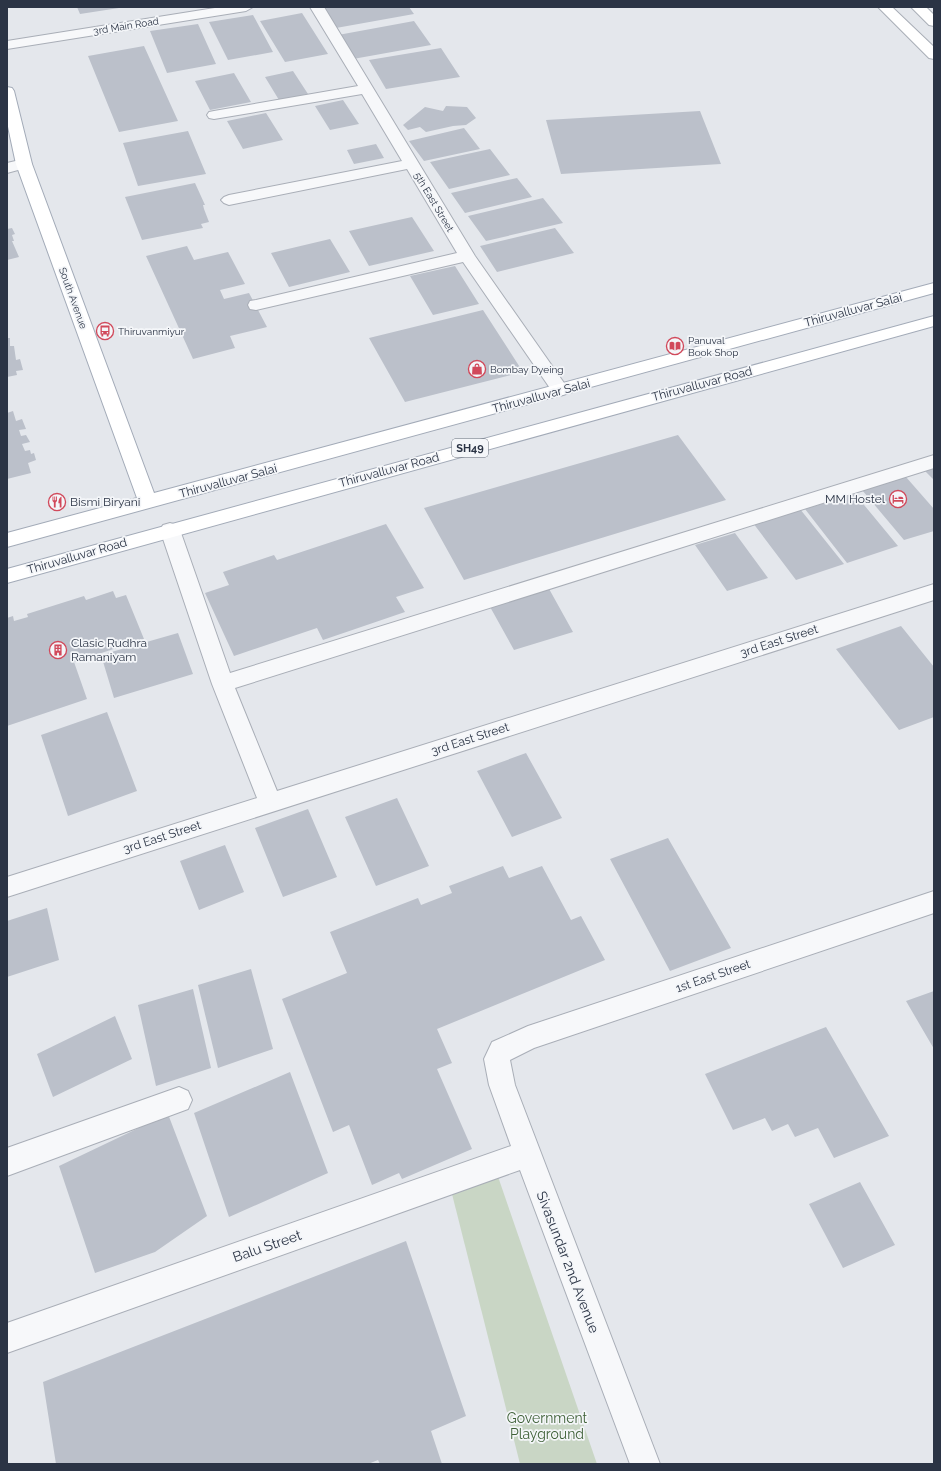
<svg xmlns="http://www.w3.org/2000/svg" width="941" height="1471" font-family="Raleway,sans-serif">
	<rect width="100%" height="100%" fill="#e4e7ec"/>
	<path fill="#c9d6c5" d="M494,1165L597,1464H520L451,1190Z"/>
	<path fill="#bbc0ca" d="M77,7H119V8L80,14Z
		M322,7H409L414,14L336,28Z
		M302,13L328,54L285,62L260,21Z
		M253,15L273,52L228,60L209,22Z
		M414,21L431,45L353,59L338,35Z
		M198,24L216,64L167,73L150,31Z
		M144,46L178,121L119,132L88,56Z
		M441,48L460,77L386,89L369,60Z
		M293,71L308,94L279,100L265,77Z
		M234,73L251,102L210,110L195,81Z
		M343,100L359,124L330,130L315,106Z
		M446,106L467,107L476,118L466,125L453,126L426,132L420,127L408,130L403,125L425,107L443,111Z
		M700,111L721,164L561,174L546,120Z
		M266,113L283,140L243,149L227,121Z
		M464,128L480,149L424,161L409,141Z
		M188,131L206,174L138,186L123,143Z
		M376,144L384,158L354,164L347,150Z
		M490,149L510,175L449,189L430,162Z
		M517,178L532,197L465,213L451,193Z
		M195,183L205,205H203L204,209L209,222L201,224L203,228L142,240L125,197Z
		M543,198L563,223L486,241L468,216Z
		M412,217L434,251L369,266L349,231Z
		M12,228L15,234L12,235L14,241H12L19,257L7,260V229Z
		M555,228L574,253L497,272L480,246Z
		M330,239L350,272L289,287L271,253Z
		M187,246L194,260L228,252L245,284L220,290L224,299L249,293L267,327L230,336L235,348L193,359L146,256Z
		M455,266L479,304L433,315L410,276Z
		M483,310L523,372L405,402L369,338Z
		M7,338H10V346H14L16,360L20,359L23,370L16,371L17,375L7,377Z
		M13,411L16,421L22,419L26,429L19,430L21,436L26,435L30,442L22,444L25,451L30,450L31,454L34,453L36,460L28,463L31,473L7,479V413Z
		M678,435L726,500L464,580L424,508Z
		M934,465V480L923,469Z
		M906,477L934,509V531L904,540L862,490Z
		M855,494L898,546L847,563L805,509Z
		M800,509L844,564L796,580L753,523Z
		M386,524L424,588L396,597L405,612L323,640L317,628L234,656L205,593L229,585L223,572L274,555L277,560Z
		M735,533L768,578L727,591L695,545Z
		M548,587L573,632L514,650L489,605Z
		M113,591L116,598L126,595L144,639L74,662L87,699L7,726V618L13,616L14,621L28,617L27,614L84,596L86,600Z
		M901,626L934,667V717L899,730L836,649Z
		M178,633L193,674L114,698L101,655Z
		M107,712L137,791L68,816L41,735Z
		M526,753L562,818L512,837L477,771Z
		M397,798L429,866L376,886L345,817Z
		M308,809L337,877L283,897L255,828Z
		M668,838L731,948L670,971L610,859Z
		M225,845L244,892L199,910L180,861Z
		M503,866L509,878L542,866L571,920L581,916L605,960L437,1029L452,1063L437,1069L472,1149L402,1179L399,1173L372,1185L349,1125L333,1132L282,999L347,973L330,932L418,898L421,905L452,893L449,886Z
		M47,908L59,960L7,977V921Z
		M251,969L273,1049L218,1068L198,985Z
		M193,989L211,1068L156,1086L138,1005Z
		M934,991V1049L906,1001Z
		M115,1016L132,1059L53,1097L37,1054Z
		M826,1027L889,1136L834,1158L818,1128L795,1137L788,1124L772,1131L765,1118L733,1130L705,1074Z
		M290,1072L328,1173L229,1217L194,1113Z
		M168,1114L207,1216L155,1252L95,1273L59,1166Z
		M860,1182L895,1245L843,1268L809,1204Z
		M406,1241L466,1416L431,1431L442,1464H380L378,1460L368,1464H56L43,1382Z"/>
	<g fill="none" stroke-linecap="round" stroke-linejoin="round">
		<g stroke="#a9aeb7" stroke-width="2">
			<path id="street" d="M221,7H253L246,11L7,49V41Z
				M310,7H324L475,256L569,390L566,394L560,396L554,394L463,262L256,310L250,309L248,305L250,301L256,300L457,253L407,169L229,205L224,203L221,200L224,197L229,195L402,161L362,94L214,119L209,118L207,115L209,112L214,111L358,86Z
				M24,159L29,161L32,164L29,167L7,173V163Z
				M934,455V468L235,688L277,791L934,584V600L7,897V877L257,798L212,684L160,530L163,525L170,523L177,525L180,530L230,673Z
				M934,891V913L534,1048L510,1060L515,1085L660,1464H630L520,1170L7,1353V1323L511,1146L489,1085L484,1059L492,1042L528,1026Z
				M179,1087L188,1091L192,1100L188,1109L7,1176V1148Z"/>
		</g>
		<g stroke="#a9aeb7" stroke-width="2">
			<path id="secondary" d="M878,7H892L934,47V59L929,58Z
				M911,7H926L934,15V26L929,25Z"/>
		</g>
		<g stroke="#a3abb8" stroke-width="2">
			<path id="primary" d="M7,87L12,88L14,91L32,164L154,493L934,283V293L7,547V533L137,498L16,164L7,122Z
				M934,316V326L7,583V569Z"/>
		</g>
		<use href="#street" fill="#f7f8fa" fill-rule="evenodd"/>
		<use href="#secondary" fill="#fff" fill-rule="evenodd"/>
		<use href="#primary" fill="#fff" fill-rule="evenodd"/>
	</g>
	<defs>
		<g id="bus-ring" transform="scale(0.9)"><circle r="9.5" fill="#f4f6f9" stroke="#d1495b" stroke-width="1.5"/><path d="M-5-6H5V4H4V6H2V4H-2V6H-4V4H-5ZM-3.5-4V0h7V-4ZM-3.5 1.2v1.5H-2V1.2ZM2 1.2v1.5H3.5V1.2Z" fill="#d1495b"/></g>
		<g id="library-ring" transform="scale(0.9)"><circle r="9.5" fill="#f4f6f9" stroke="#d1495b" stroke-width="1.5"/><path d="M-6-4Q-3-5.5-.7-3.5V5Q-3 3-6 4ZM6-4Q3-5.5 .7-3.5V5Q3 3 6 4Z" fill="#d1495b"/></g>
		<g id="shop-ring" transform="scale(0.9)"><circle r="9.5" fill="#f4f6f9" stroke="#d1495b" stroke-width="1.5"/><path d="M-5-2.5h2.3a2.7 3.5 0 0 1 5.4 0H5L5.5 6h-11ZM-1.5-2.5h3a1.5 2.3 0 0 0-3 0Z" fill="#d1495b"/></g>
		<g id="hotel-ring" transform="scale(0.9)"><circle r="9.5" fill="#f4f6f9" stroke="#d1495b" stroke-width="1.5"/><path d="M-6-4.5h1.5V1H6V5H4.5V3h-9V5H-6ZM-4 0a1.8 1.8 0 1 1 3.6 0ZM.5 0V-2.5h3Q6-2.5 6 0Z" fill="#d1495b"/></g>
		<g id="restaurant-ring" transform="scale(0.9)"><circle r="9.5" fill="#f4f6f9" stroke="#d1495b" stroke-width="1.5"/><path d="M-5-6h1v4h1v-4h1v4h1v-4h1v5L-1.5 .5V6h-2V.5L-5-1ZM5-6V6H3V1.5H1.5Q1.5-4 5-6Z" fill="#d1495b"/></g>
		<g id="building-ring" transform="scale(0.9)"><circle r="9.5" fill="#f4f6f9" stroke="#d1495b" stroke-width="1.5"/><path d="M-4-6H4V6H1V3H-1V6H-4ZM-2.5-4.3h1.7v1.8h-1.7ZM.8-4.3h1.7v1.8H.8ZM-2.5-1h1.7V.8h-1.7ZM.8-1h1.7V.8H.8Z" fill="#d1495b"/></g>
	</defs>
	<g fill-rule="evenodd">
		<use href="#bus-ring" x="105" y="331"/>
		<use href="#library-ring" x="675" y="346"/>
		<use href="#shop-ring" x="477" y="369"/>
		<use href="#hotel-ring" x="898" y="499"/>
		<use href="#restaurant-ring" x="57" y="502"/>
		<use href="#building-ring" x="58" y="650"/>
	</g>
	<g text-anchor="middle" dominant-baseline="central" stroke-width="3.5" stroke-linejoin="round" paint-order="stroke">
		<g font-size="10" fill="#2b3445" stroke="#f4f6f9">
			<text transform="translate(126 26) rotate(-9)">3rd Main Road</text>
			<text transform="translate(434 202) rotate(59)">5th East Street</text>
			<text transform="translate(73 298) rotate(70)">South Avenue</text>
		</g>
		<g font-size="10" fill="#2b3445" stroke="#f4f6f9" text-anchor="start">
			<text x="118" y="331">Thiruvanmiyur</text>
			<text x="688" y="340">Panuval<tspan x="688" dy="12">Book Shop</tspan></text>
			<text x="490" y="369">Bombay Dyeing</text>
		</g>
		<rect fill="#f4f6f9" stroke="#676e7b" stroke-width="1" x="452" y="439" width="36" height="18" rx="3"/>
		<g font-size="11" font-weight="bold" fill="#2b3445">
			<text x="470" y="448">SH49</text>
		</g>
		<g font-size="12" fill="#2b3445" stroke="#f4f6f9">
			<text transform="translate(853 310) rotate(-15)">Thiruvalluvar Salai</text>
			<text transform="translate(702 384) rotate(-15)">Thiruvalluvar Road</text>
			<text transform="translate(541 396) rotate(-15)">Thiruvalluvar Salai</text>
			<text transform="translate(389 470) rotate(-15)">Thiruvalluvar Road</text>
			<text transform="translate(228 481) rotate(-15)">Thiruvalluvar Salai</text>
			<text transform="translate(77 556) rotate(-16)">Thiruvalluvar Road</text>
			<text transform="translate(779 641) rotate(-18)">3rd East Street</text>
			<text transform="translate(470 739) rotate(-18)">3rd East Street</text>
			<text transform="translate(162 837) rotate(-18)">3rd East Street</text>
			<text transform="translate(713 976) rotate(-19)">1st East Street</text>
		</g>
		<g font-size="12" fill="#2b3445" stroke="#f4f6f9" text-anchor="start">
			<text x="885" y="499" text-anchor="end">MM Hostel</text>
			<text x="70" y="502">Bismi Biryani</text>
			<text x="71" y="643">Clasic Rudhra<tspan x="71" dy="14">Ramaniyam</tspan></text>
		</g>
		<g font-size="14" fill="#2b3445" stroke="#f4f6f9">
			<text transform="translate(267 1246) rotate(-19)">Balu Street</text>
			<text transform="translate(568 1262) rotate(69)">Sivasundar 2nd Avenue</text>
		</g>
		<g font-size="14" fill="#3f6138" stroke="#f4f6f9">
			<text x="547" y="1418">Government<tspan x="547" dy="16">Playground</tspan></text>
		</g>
	</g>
	<rect width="941" height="1471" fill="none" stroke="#2b3445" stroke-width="16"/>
</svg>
